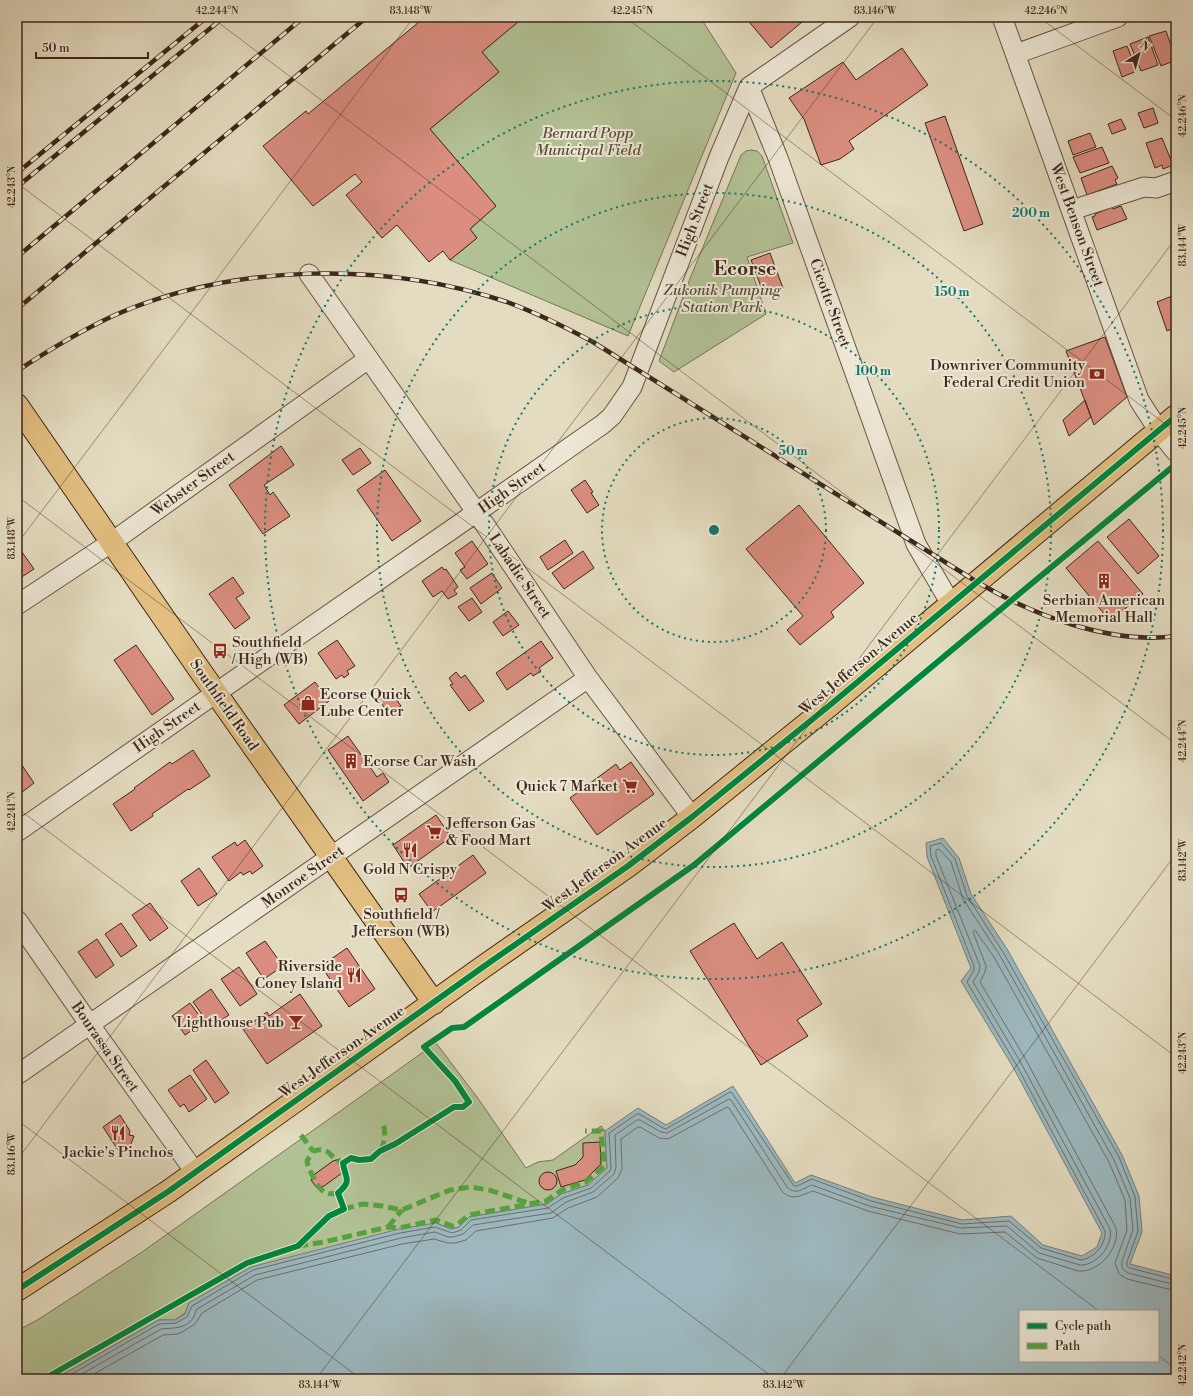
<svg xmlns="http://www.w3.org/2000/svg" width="1193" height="1396" font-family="'Libre Bodoni',serif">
	<rect width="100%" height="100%" fill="#e4dcc0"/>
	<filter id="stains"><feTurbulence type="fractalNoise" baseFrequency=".005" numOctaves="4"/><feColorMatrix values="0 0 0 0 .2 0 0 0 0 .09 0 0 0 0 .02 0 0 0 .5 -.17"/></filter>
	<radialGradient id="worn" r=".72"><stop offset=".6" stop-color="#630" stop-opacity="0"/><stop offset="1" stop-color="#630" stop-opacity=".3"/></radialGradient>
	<path fill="#b2c194" stroke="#787457" d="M524,17H700L736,73L628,336L450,260L477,238L470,229L496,206L430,129L499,72L482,52Z
		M751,150L757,151L762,156L793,243L747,257L766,314L674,372L659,361L691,276L741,155L746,151Z
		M436,1043L477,1097L526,1168L538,1162L553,1160L601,1126L605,1131L607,1168L588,1185L561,1194L547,1204L469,1217L459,1227L451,1229L436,1223L189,1303L185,1313L175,1320H159L55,1379H17V1331L39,1319L142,1252Z"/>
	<path fill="#9cb8be" stroke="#767e7c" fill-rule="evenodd" d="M943,838L959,858L971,894L1007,949L1122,1155L1139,1196L1142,1232L1130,1264L1176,1276V1379H55L159,1320H175L185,1314L189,1303L251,1267L399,1229L436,1223L451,1229L459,1227L469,1217L547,1204L561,1194L588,1185L607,1168L605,1131L638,1108L666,1125L733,1086L795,1183L811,1175L872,1197L962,1220L1011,1216L1043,1245L1082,1256L1097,1247L1102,1233L1013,1067L961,981L971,968L927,857L926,843ZM1020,1311H1158V1361H1020Z"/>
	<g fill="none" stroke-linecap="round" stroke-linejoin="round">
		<path stroke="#6c6f6c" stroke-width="1" d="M63,1379L159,1324L176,1323L187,1317L192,1306L253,1270L400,1233L435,1227L452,1233L461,1230L471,1220L548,1208L563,1198L591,1188L610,1171L611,1168L609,1133L637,1114H639L663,1128L666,1129L730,1092L732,1093L794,1186H797L812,1179L871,1201L962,1224L1009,1221L1041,1248L1081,1260C1094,1258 1106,1245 1105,1231L1017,1066L967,982L974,970V966L931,856L930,846L941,843L955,859L967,896L1003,952L1119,1157L1135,1197L1138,1231L1127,1262V1266L1130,1268L1176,1280
			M73,1379L161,1329C171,1328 187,1329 193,1318C195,1315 195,1312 197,1309L255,1275L401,1238L435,1232L448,1237H453L463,1234L473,1225L551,1213L566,1202L593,1192L614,1174L616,1167L615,1135L637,1120H640L661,1132L667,1133L729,1099L731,1100L787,1187C796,1196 803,1188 812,1185L869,1206L961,1228L1007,1226L1039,1253L1080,1265C1096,1266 1114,1245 1110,1229L1021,1063L973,982L979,972L980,966L936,856V850L939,849L951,862L963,899L999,954L1114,1160L1130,1198L1133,1230L1122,1261V1268L1128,1273L1176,1285
			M85,1379L163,1335L177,1334L182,1332L195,1324L202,1313L257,1280L402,1244L434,1239L448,1243H455L466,1240L476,1231L553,1218L568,1208L597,1197L618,1178L622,1169L621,1139L638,1127H640L659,1138L668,1139L727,1107L729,1108L782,1191C792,1202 801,1195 813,1191L868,1211L960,1234L1005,1232L1037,1258L1078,1271C1099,1273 1120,1248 1116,1228L1026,1060L980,982L985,972L986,966L973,932L975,930L994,957L1109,1162L1125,1200L1127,1230L1115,1263L1119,1274L1127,1279L1176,1291"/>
	</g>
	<path fill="#db8e80" stroke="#3d261a" d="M425,17H524L482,52L499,72L430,129L496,206L470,229L477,238L450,260L443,251L429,262L397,225L382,238L346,195L362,182L355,174L313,206L263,146L306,111L308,114Z
		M745,17H808L771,48Z
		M1166,31L1176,60L1161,66L1149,36Z
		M1148,37L1158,65L1141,71L1130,44Z
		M1127,46L1137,71L1122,77L1113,51Z
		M902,48L928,85L849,141L854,149L840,159L821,165L804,119L789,98L843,62L856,80Z
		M1153,108L1158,123L1144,128L1138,113Z
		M945,116L983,224L964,231L925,123Z
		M1121,119L1126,129L1112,134L1108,124Z
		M1090,133L1096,147L1073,155L1068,141Z
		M1162,138L1173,165L1163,169L1162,165L1155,168L1146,143Z
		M1102,147L1109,163L1080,173L1073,157Z
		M1112,166L1118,178L1115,180L1117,184L1087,195L1081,178Z
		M1121,206L1127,219L1097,230L1092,217L1095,216V214L1112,207L1113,209Z
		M770,253L783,288L764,295L751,260Z
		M1172,296L1174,301L1176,300V327L1167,331L1157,302Z
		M1105,337L1127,397L1094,425L1066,351Z
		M1085,400L1091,417L1069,436L1063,420Z
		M281,446L294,465L264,485L270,495L273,492L290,516L263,534L229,485Z
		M360,448L371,463L353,475L342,460Z
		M385,470L421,521L392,541L357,490Z
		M585,480L593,492L591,493L599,505L587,513L571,490Z
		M799,505L864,583L831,612L834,617L800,645L787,630L803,616L746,549Z
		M1129,519L1159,556L1138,574L1107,537Z
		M565,540L573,553L548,570L540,557Z
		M472,541L488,564L467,579L460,570L465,567L455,553Z
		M1098,541L1143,594L1110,621L1066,568Z
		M17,545L34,569L17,580Z
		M583,551L594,568L564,589L552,573Z
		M442,567L444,570L446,569L458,587L454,590L457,594L448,599L442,591L433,597L422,581Z
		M492,573L502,588L481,604L470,588Z
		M233,577L244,593L236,598L250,618L235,629L209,594Z
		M472,598L482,612L469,621L458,607Z
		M508,611L519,625L503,636L493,622Z
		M337,640L355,666L347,671L349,674L344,678L342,675L336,679L318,653Z
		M541,641L553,658L539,668L541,671L533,676L531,673L507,690L496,673Z
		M136,645L174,699L152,715L114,660Z
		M456,672L461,678L465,675L484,701L469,711L450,685L453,684L449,678Z
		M315,682L329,701L299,724L284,705Z
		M391,692L401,706L389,714L379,700Z
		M348,736L377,777L383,773L389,782L363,801L328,750Z
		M193,750L210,776L189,790L188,789L152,814L153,816L131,831L113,804L135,789L134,788L170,762L172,764Z
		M17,758L34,783L17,796Z
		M631,762L654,794L597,835L570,798L616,764L620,770Z
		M436,815L451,837L408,868L393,845Z
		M245,840L263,866L252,874L250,871L243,875L241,872L229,881L212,857L235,842L237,846Z
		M473,855L486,873L432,912L419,894Z
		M199,868L217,894L198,906L181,881Z
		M150,903L168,928L150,941L132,915Z
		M121,923L137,946L121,957L105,934Z
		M734,923L757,959L782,942L822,1004L797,1020L808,1036L761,1065L690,951Z
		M97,939L114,965L96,978L78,952Z
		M265,941L283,966L264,979L246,953Z
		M347,948L375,989L349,1007L321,966Z
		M239,967L257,994L240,1006L221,979Z
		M211,989L229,1015L211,1027L193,1002Z
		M300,994L322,1026L267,1064L243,1029L267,1012L269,1016Z
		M190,1003L204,1022L185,1035L172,1016Z
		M206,1060L229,1093L215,1103L193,1070Z
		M190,1075L207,1099L189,1112L184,1104L180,1107L168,1090Z
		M120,1115L130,1131L129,1135L134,1136L129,1149L123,1147L118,1150L103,1127Z
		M600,1142L601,1164L585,1180L561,1187L556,1171L575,1165L583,1157V1143Z
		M340,1159L347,1168L342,1173L324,1186L317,1188L311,1180L315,1174L333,1161Z
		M539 1181a9 9 0 1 1 18 0a9 9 0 1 1-18 0Z"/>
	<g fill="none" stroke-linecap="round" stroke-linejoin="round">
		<g stroke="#675444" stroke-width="21">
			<path id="minor" d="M1002,17L1139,400L1159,431L1176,452
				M1016,54L1118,17
				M749,87L778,158L916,544L951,604
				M1072,210L1144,187L1156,188L1176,181
				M309,274L477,513L588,678L692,817
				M17,605L112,542L368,359
				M17,832L302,633L464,521L603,424L612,416L632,387L719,157L749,87L850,17
				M17,920L90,1025L195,1172
				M17,1075L588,678"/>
		</g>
		<g stroke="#3d261a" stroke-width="24">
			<path id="major" d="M17,405L199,669L434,1003
				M17,1290L169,1191L483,967L628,866L692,817L830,705L1176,416"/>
		</g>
		<use href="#minor" stroke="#ede8d6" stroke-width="19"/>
		<use href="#major" stroke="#e2be80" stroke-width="22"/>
		<g stroke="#3d261a" stroke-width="4.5">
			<path id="rail" d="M17,173L207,17
				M17,187L224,17
				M17,257L304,17
				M17,309L367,17
				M17,371C49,350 80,331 115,315C235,263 385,261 507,302C537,313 565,327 593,342L977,582C1033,615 1110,645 1176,636"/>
		</g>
		<use href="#rail" stroke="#ede8d6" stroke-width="3" stroke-dasharray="9" stroke-linecap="butt"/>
		<path stroke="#54a340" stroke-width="5" stroke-dasharray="10 5" stroke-linecap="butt" d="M301,1135L313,1151
			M381,1150C386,1139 385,1132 383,1121
			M338,1193C333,1194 327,1195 323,1191C317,1187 308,1168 307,1161L313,1151C332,1146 328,1158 343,1163
			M344,1209L363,1204L382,1206L402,1210L450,1190L470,1187L489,1190L528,1203
			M388,1227L402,1210
			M298,1246L324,1242L388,1227L399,1228L436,1220L452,1226L458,1224L469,1215L546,1201L562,1190L586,1182L604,1166L601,1131H585
			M17,1378L21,1379"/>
		<g stroke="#ede8d6" stroke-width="8">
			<path id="cycleway" d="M17,1290L169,1191L483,967L628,866L692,817L830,705L1176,416
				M44,1379L247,1263L298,1246L329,1216L344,1209L338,1193C353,1180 345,1179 343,1163L351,1158L359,1160L371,1159L380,1151L395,1144L454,1107H463L469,1102L455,1081L424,1047L452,1028L464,1027L694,865L1019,594L1176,464"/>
		</g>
		<use href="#cycleway" stroke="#00873e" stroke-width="6"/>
	</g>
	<path fill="none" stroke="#3d261a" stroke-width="1" stroke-opacity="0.45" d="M211,17L1176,744M625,17L1176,432M1039,17L1176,120M17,183L1176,1057M17,496L1099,1311M17,544L414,17M17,808L775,1379M17,1120L361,1379M17,1160L878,17M1158,1355L1176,1369M316,1379L1176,238M780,1379L1176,854"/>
	<g fill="none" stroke="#0f766e" stroke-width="2" stroke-dasharray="2 4">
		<circle cx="714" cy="530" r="112"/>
		<circle cx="714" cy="530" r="225"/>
		<circle cx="714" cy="530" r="337"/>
		<circle cx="714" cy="530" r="449"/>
	</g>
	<defs>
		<g id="bank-bare" transform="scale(1.2)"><path d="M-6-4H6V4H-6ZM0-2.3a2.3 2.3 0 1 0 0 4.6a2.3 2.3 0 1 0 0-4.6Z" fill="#8f2418" stroke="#ede8d6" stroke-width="2.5" paint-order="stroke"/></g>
		<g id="building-bare" transform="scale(1.2)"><path d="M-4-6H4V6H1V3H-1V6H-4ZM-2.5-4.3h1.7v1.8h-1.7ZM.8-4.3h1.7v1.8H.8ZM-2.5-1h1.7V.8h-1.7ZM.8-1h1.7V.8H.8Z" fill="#8f2418" stroke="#ede8d6" stroke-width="2.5" paint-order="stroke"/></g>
		<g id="bus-bare" transform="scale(1.2)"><path d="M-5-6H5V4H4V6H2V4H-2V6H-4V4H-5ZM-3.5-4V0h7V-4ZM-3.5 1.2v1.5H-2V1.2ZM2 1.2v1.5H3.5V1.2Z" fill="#8f2418" stroke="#ede8d6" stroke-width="2.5" paint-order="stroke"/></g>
		<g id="shop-bare" transform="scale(1.2)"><path d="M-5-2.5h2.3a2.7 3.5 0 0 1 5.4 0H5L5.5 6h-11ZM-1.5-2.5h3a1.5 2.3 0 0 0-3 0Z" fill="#8f2418" stroke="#ede8d6" stroke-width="2.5" paint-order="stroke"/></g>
		<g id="supermarket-bare" transform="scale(1.2)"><path d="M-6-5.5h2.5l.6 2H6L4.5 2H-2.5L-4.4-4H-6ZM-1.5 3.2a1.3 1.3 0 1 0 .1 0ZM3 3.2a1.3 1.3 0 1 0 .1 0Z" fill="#8f2418" stroke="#ede8d6" stroke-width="2.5" paint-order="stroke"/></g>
		<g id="restaurant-bare" transform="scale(1.2)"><path d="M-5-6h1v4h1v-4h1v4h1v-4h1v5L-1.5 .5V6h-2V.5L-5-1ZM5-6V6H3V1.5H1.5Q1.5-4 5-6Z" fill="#8f2418" stroke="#ede8d6" stroke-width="2.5" paint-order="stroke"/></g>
		<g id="bar-bare" transform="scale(1.2)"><path d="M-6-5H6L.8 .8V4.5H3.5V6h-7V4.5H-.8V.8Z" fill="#8f2418" stroke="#ede8d6" stroke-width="2.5" paint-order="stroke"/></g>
	</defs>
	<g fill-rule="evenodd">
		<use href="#bank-bare" x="1097" y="374"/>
		<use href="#building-bare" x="1104" y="581"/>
		<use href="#bus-bare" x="220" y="651"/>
		<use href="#shop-bare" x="308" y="703"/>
		<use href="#building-bare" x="351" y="761"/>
		<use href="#supermarket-bare" x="630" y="786"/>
		<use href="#supermarket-bare" x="434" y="832"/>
		<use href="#restaurant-bare" x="410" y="850"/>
		<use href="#bus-bare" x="401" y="895"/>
		<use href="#restaurant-bare" x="354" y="975"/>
		<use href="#bar-bare" x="296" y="1022"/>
		<use href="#restaurant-bare" x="118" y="1133"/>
	</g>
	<g text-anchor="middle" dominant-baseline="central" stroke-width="4" stroke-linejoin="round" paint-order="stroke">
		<g font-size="15" font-style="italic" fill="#5a4d38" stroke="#ede8d6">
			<text x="588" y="133">Bernard Popp<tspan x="588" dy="17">Municipal Field</tspan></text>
			<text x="722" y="290">Zukonik Pumping<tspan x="722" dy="17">Station Park</tspan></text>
		</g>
		<g font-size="15" fill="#3d261a" stroke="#ede8d6">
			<text transform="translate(695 220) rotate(-69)">High Street</text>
			<text transform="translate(1077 225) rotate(70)">West Benson Street</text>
			<text transform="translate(830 303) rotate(70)">Cicotte Street</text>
			<text transform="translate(193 484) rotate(-36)">Webster Street</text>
			<text transform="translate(512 488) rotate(-35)">High Street</text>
			<text transform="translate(520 576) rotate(56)">Labadie Street</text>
			<text transform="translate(859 664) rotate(-40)">West Jefferson Avenue</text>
			<text transform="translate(224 705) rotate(55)">Southfield Road</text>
			<text transform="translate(167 727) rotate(-35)">High Street</text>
			<text transform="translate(605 865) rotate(-36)">West Jefferson Avenue</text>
			<text transform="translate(303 877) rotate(-35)">Monroe Street</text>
			<text transform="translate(105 1047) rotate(55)">Bourassa Street</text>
			<text transform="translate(342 1052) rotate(-35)">West Jefferson Avenue</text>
		</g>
		<g font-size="15" fill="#3d261a" stroke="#ede8d6" text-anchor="end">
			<text x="1085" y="365">Downriver Community<tspan x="1085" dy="17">Federal Credit Union</tspan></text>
			<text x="1104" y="600" text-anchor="middle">Serbian American<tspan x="1104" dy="17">Memorial Hall</tspan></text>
			<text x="232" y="642" text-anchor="start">Southfield<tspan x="232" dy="17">/ High (WB)</tspan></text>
			<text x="320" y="694" text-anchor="start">Ecorse Quick<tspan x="320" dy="17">Lube Center</tspan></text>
			<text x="363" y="761" text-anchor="start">Ecorse Car Wash</text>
			<text x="618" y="786">Quick 7 Market</text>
			<text x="446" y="823" text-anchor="start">Jefferson Gas<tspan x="446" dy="17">&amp; Food Mart</tspan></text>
			<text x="410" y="869" text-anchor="middle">Gold N Crispy</text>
			<text x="401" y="914" text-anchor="middle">Southfield /<tspan x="401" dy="17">Jefferson (WB)</tspan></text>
			<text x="342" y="966">Riverside<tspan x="342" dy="17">Coney Island</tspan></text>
			<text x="284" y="1022">Lighthouse Pub</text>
			<text x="118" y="1152" text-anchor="middle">Jackie's Pinchos</text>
		</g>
		<g font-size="19" font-weight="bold" fill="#3d261a" stroke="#ede8d6">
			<text x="745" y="269">Ecorse</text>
		</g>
	</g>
	<circle cx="714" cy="530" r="6" fill="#0f766e" stroke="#ede8d6" stroke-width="2"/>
	<g font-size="12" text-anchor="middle" font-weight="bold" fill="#0f766e" stroke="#ede8d6" stroke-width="4" stroke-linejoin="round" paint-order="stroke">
		<text x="1031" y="217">200 m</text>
		<text x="952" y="296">150 m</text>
		<text x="873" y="375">100 m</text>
		<text x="793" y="455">50 m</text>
	</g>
	<rect width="1193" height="1396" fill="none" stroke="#e4dcc0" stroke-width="44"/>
	<rect x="1019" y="1310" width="140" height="52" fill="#ede8d6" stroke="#a79a8b"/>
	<rect x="1027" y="1323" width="20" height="6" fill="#00873e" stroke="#a79a8b"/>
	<text x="1055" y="1330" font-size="12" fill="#3d261a">Cycle path</text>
	<rect x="1027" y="1343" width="20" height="6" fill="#54a340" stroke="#a79a8b"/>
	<text x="1055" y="1350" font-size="12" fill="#3d261a">Path</text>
	<g transform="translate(1139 54) rotate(37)" stroke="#ede8d6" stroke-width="3" paint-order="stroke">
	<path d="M0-3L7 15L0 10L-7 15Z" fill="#3d261a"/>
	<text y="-6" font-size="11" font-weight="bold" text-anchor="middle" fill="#3d261a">N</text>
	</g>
	<path d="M36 52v6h112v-6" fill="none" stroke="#3d261a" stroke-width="2"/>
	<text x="42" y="52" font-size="12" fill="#3d261a" stroke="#ede8d6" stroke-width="3" paint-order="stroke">50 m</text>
	<rect x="22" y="22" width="1149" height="1352" fill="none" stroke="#3d261a" stroke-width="1.5"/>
	<g font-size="10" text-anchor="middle" fill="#3d261a">
		<text x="217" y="14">42.244°N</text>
		<text x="411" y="14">83.148°W</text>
		<text x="632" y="14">42.245°N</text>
		<text x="875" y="14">83.146°W</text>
		<text x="1046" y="14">42.246°N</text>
		<text transform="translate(1182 116) rotate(-90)" y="4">42.246°N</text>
		<text transform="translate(11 187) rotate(-90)" y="4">42.243°N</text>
		<text transform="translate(1182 245) rotate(-90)" y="4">83.144°W</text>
		<text transform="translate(1182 428) rotate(-90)" y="4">42.245°N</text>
		<text transform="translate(11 538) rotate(-90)" y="4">83.148°W</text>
		<text transform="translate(1182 741) rotate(-90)" y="4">42.244°N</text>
		<text transform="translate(11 812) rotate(-90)" y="4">42.241°N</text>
		<text transform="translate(1182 860) rotate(-90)" y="4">83.142°W</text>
		<text transform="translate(1182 1053) rotate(-90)" y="4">42.243°N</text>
		<text transform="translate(11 1154) rotate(-90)" y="4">83.146°W</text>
		<text transform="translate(1182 1365) rotate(-90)" y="4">42.242°N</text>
		<text x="320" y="1388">83.144°W</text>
		<text x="784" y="1388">83.142°W</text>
	</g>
	<rect width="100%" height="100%" filter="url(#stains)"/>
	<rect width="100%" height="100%" fill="url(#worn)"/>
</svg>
